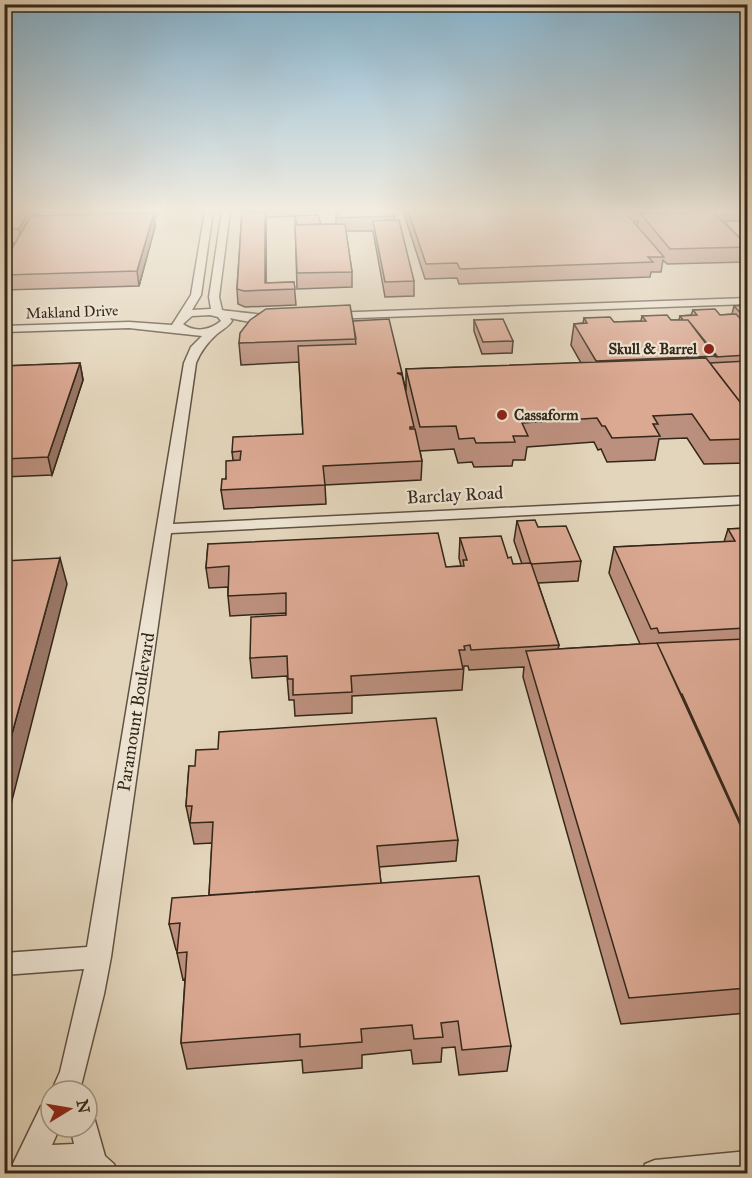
<svg xmlns="http://www.w3.org/2000/svg" width="752" height="1178" font-family="'IM FELL Great Primer',serif">
	<rect width="100%" height="100%" fill="#e3d5bb"/>
	<filter id="stains"><feTurbulence type="fractalNoise" baseFrequency=".00333" numOctaves="4"/><feColorMatrix values="0 0 0 0 .2 0 0 0 0 .09 0 0 0 0 .02 0 0 0 .5 -.17"/></filter>
	<radialGradient id="worn" r=".72"><stop offset=".6" stop-color="#630" stop-opacity="0"/><stop offset="1" stop-color="#630" stop-opacity=".3"/></radialGradient>
	<g fill="none" stroke-linecap="round" stroke-linejoin="round">
		<g stroke="#605242" stroke-width="3">
			<path id="minor" d="M205,211H213L201,295L192,310L211,309L209,297L222,211H230L219,297L222,310C232,312 274,315 278,318C267,327 244,321 230,318L232,321C228,327 223,329 217,334C207,343 201,351 196,363L173,524L748,496V504L171,533L111,957L104,994L81,1086L79,1091L51,1092L60,1072L84,969L4,975V953L87,947L184,363L191,347L202,336L129,328L4,332V326L129,322L172,325L191,295ZM210,315L218,317L221,321C210,330 195,333 183,324L192,316Z
				M748,298V304L329,319L324,316L329,313Z
				M51,1102V1127H60L52,1145L74,1144L70,1127H87V1114L94,1117L105,1156L114,1164L118,1174L63,1172L8,1174L41,1106Z
				M748,1151V1174H641L645,1164L655,1160Z"/>
		</g>
		<use href="#minor" fill="#ede4d3" fill-rule="evenodd"/>
	</g>
	<path fill="#bc907e" stroke="#342719" stroke-width="1.5" fill-rule="evenodd" d="M4,211H38V212L36,216H53L52,211H159L156,218H154L155,227L139,286L4,290V262L15,243L4,244Z
		M242,211H316L317,215L321,224H336V211H393L395,220L414,281V296L385,297L373,231H346L352,272V287L297,289L295,216L266,217V283L294,282L296,305L245,307L238,304L237,289Z
		M403,211H672L671,213H677L676,211H747V221H726V224L747,245V255L746,262L667,264L663,260L661,272H651L650,277L459,284L457,278L425,279ZM638,221L637,226L633,222Z
		M747,305V463L704,464L687,438L659,439L655,460L607,462L601,449L598,450L594,442L527,447L525,460H513L512,466L474,467L472,462L458,463L454,449L420,451L422,461L421,480L325,485L326,504L224,509L221,490L233,460L232,452L303,434L299,362L241,365L239,343L353,321L402,373L406,391V369L581,363L571,345L574,324L583,323L584,318L614,322L641,321L642,316L671,320H679L680,316L691,315L693,310L720,315L732,314L734,306Z
		M474,320L513,341L512,353L482,354L474,331Z
		M80,363L83,380L52,475L4,477V366Z
		M517,521L538,527L581,561L578,581L538,583L559,645L558,649L640,644L609,573L614,547L724,542L728,529L747,528V1013L621,1024L523,677L524,667L469,670L468,666H464L462,690L352,696V713L295,716L294,700H289L287,676L252,678L250,658L286,615V613L230,616L228,596V587L209,588L206,568L208,544L446,567L461,566L459,558L460,538L508,558L513,564H522L514,541Z
		M189,766L458,840L456,861L379,867L381,883L511,1046L507,1071L459,1075L455,1047L442,1048L441,1062L413,1064L411,1050L362,1055V1068L303,1073L302,1060L187,1069L181,1043L185,979L183,980L177,953V950H176L169,924L209,895L212,843L194,844L186,806Z"/>
	<path fill="#997666" stroke="#342719" stroke-width="1.5" d="M29,211H38V212L22,243L19,229Z
		M265,212L266,226V290L265,283Z
		M154,213L155,227L139,286L137,271Z
		M80,363L83,380L52,475L48,457Z
		M60,558L67,584L6,824L4,821V763Z"/>
	<path fill="#dba892" stroke="#342719" stroke-width="1.5" d="M4,211H29L19,229H4Z
		M338,211H393L395,216L336,218V214H339Z
		M408,211H624L664,257H648L653,262L460,269L457,263L426,264Z
		M265,212V283L294,282L295,289L244,291L237,289L242,213Z
		M713,212L747,245V247L670,249L640,213Z
		M154,213L137,271L4,275V262L31,216Z
		M318,215L321,224L297,225L295,216Z
		M399,220L414,281L385,282L373,221Z
		M345,224L352,272L297,273L295,225Z
		M350,305L356,339L239,343L240,333L250,320L266,309Z
		M747,305V320L734,306Z
		M715,309L720,315L736,314L747,326V355L716,357L688,320H683L680,316L697,315L693,310Z
		M667,315L671,320H688L717,356L596,361L574,324L587,323L584,318L610,317L614,322L646,321L642,316Z
		M389,319L402,373H397L402,375L414,427H410V429H415L422,461L323,466L325,485L221,490L222,479H226V461L240,460L241,451L232,452L233,437L303,434L298,346L356,344L353,321Z
		M503,319L513,341L483,342L474,320Z
		M706,358L747,411V439L710,440L692,414L653,416L658,424H653L660,436L612,438L605,426H602L597,418L522,423L528,436H513L515,442L476,443L474,438L459,439L456,426L420,427L406,369Z
		M747,361V411L710,363Z
		M80,363L48,457L4,459V366Z
		M535,520L538,527L566,526L581,561L531,564L517,521Z
		M747,528V623L743,624L745,628L659,633L657,628L651,629L614,547L735,541L728,529Z
		M438,533L446,567L464,566L463,560H467L460,538L501,536L508,558L511,557L513,564L531,563L559,645L471,650L470,645L464,646L465,650H459L463,669L351,676L352,692L293,695V679H288L287,656L250,658L251,617L286,615V593L228,596L229,566L206,568L208,544Z
		M60,558L4,763V561Z
		M745,639L747,644V837L682,694H681L657,643Z
		M657,643L747,840V988L629,998L526,651Z
		M436,718L458,840L377,846L381,883L209,895L213,822L190,823L192,806H186L189,766H195L196,750L218,749L219,732Z
		M479,876L511,1046L462,1050L458,1021L441,1023L443,1037L414,1039L412,1025L361,1029L362,1042L300,1047V1034L181,1043L187,952L177,953L180,923L169,924L172,898Z"/>
	<linearGradient id="sky" x2="0" y2="1"><stop stop-color="#87b6d2"/><stop offset="0.56" stop-color="#f2ece0"/><stop offset="1" stop-color="#f2ece0" stop-opacity="0"/></linearGradient>
	<rect width="752" height="376" fill="url(#sky)"/>
	<g fill="#8f2418" stroke="#ede4d3" stroke-width="2">
		<circle cx="709" cy="349" r="6"/>
		<circle cx="502" cy="415" r="6"/>
	</g>
	<g text-anchor="middle" dominant-baseline="central" stroke-width="4.5" stroke-linejoin="round" paint-order="stroke">
		<g font-size="15" fill="#342719" stroke="#ede4d3">
			<text transform="translate(72 312) rotate(-2)">Makland Drive</text>
		</g>
		<g font-size="15" font-weight="bold" fill="#342719" stroke="#ede4d3" text-anchor="end">
			<text x="697" y="349">Skull &amp; Barrel</text>
			<text x="514" y="415" text-anchor="start">Cassaform</text>
		</g>
		<g font-size="18" fill="#342719" stroke="#ede4d3">
			<text transform="translate(455 495) rotate(-3)">Barclay Road</text>
			<text transform="translate(136 712) rotate(-81)">Paramount Boulevard</text>
		</g>
	</g>
	<rect width="752" height="1178" fill="none" stroke="#e3d5bb" stroke-width="24"/>
	<rect x="6" y="6" width="740" height="1166" fill="none" stroke="#342719" stroke-width="3"/>
	<rect x="12" y="12" width="728" height="1154" fill="none" stroke="#342719" stroke-width="1.5"/>
	<g transform="translate(69 1109) rotate(79)"><circle r="28" fill="#ede4d3" stroke="#a39889" stroke-width="1.5"/>
	<path d="M0-4.5L10 22L0 15L-10 22Z" fill="#8f2418"/>
	<text y="-9" font-size="16" font-weight="bold" text-anchor="middle" fill="#342719">N</text>
	</g>
	<rect width="100%" height="100%" filter="url(#stains)"/>
	<rect width="100%" height="100%" fill="url(#worn)"/>
</svg>
